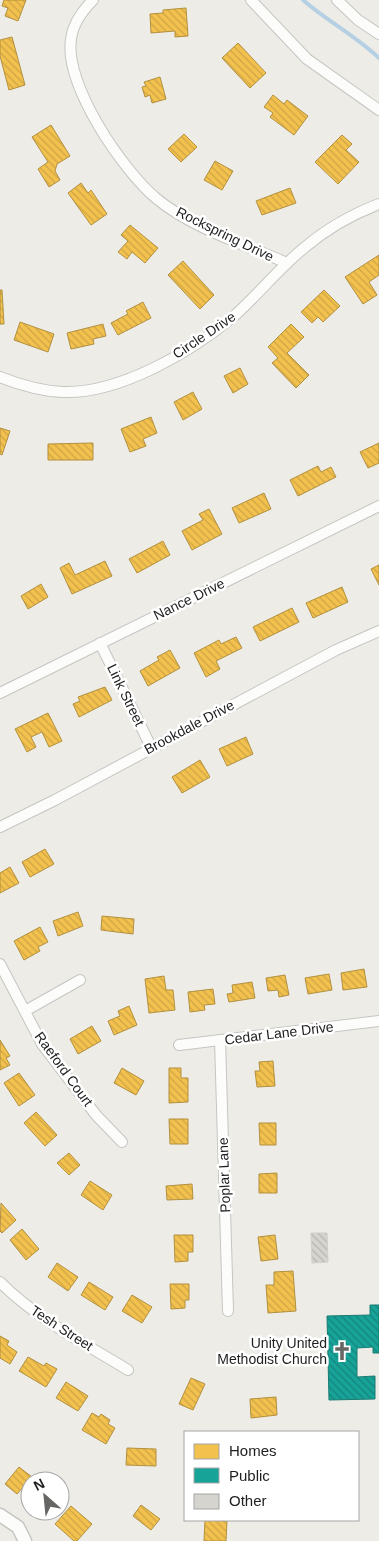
<svg xmlns="http://www.w3.org/2000/svg" width="379" height="1541" font-family="Arial,sans-serif">
	<defs>
		<pattern id="homes-back-hatch" width="6" height="6" patternUnits="userSpaceOnUse" patternTransform="scale(1.25)"><rect width="6" height="6" fill="#f2c14e"/><path d="M-1 5l2 2M0 0l6 6M5-1l2 2" fill="none" stroke="#cfa544"/></pattern>
		<pattern id="public-back-hatch" width="6" height="6" patternUnits="userSpaceOnUse" patternTransform="scale(1.25)"><rect width="6" height="6" fill="#17a398"/><path d="M-1 5l2 2M0 0l6 6M5-1l2 2" fill="none" stroke="#14847b"/></pattern>
		<pattern id="building-back-hatch" width="6" height="6" patternUnits="userSpaceOnUse" patternTransform="scale(1.25)"><rect width="6" height="6" fill="#d5d4ce"/><path d="M-1 5l2 2M0 0l6 6M5-1l2 2" fill="none" stroke="#b6b6b0"/></pattern>
	</defs>
	<rect width="100%" height="100%" fill="#edece6"/>
	<path fill="url(#homes-back-hatch)" stroke="#b29040" d="M4,0H26L18,21L5,16L8,8L2,6Z
		M186,8L188,36L175,37V31L151,33L150,14L163,13V10Z
		M12,37L25,85L9,90L0,56V40Z
		M238,43L266,73L250,88L222,58Z
		M160,77L166,99L152,103L150,95L145,97L142,87L146,86L144,82Z
		M273,95L284,104L287,100L308,116L294,135L270,117L273,113L264,107Z
		M51,125L70,156L57,164L55,171L60,180L49,187L38,169L48,162L32,137Z
		M184,134L197,147L181,162L168,149Z
		M342,135L352,144L346,150L359,162L338,184L315,162Z
		M215,161L233,171L222,190L204,180Z
		M81,183L88,193L91,190L107,214L91,225L68,193Z
		M290,188L296,203L262,215L256,201Z
		M130,225L158,248L145,263L132,252L127,259L118,252L128,241L121,235Z
		M379,255V275L369,282L377,295L363,304L345,277Z
		M183,261L214,295L200,309L168,275Z
		M0,290H2L4,324H0Z
		M324,290L340,306L323,322L318,317L312,323L301,312Z
		M143,302L151,318L118,335L111,323L128,314L126,311Z
		M20,322L54,334L48,352L14,340Z
		M103,324L106,336L93,339L94,344L71,349L67,333Z
		M291,324L304,337L287,353L309,375L296,388L272,363L278,358L268,347Z
		M240,368L248,384L233,393L224,376Z
		M193,392L202,409L183,420L174,402Z
		M151,417L157,433L143,439L146,446L130,452L121,429Z
		M0,428L10,431L2,455L0,454Z
		M93,443V460H48V444Z
		M379,443V463L368,468L360,452Z
		M318,466L321,472L331,467L336,477L298,496L290,480Z
		M264,493L271,509L239,523L232,508Z
		M209,509L222,534L192,550L182,531L203,520L199,514Z
		M163,541L170,555L137,573L129,559Z
		M105,561L112,576L72,594L60,568L69,563L75,575Z
		M379,565V585L371,569Z
		M41,584L48,597L28,609L21,596Z
		M342,587L348,602L313,618L306,603Z
		M292,608L299,622L260,641L253,627Z
		M236,637L242,648L216,661L220,669L206,677L194,653L219,640L221,644Z
		M170,650L180,668L148,686L140,671L159,660L157,657Z
		M105,687L112,700L79,717L73,704L80,701L78,697Z
		M48,713L62,741L49,747L42,732L31,737L36,747L27,752L15,729Z
		M246,737L253,754L227,766L219,749Z
		M200,760L210,777L182,793L172,777Z
		M45,849L54,864L30,877L22,862Z
		M10,867L19,883L0,893V873Z
		M78,912L83,926L58,936L53,921Z
		M102,916L134,919L133,934L101,930Z
		M40,927L48,942L38,947L40,951L24,960L14,941Z
		M364,969L367,987L343,990L341,973Z
		M329,974L332,990L308,994L305,978Z
		M285,975L289,995L279,997L278,990L268,991L266,978Z
		M164,976L166,990H173L175,1010L149,1013L145,979Z
		M252,982L255,998L229,1002L227,994L233,993L232,985Z
		M213,989L215,1004L204,1005L205,1010L190,1012L188,992Z
		M129,1006L137,1025L114,1035L108,1021L120,1016L118,1011Z
		M92,1026L101,1041L78,1054L70,1039Z
		M0,1040L10,1056L6,1058L10,1065L0,1070Z
		M273,1061L275,1086L257,1087L255,1071H260L259,1062Z
		M122,1068L144,1081L136,1095L114,1083Z
		M169,1068H181V1078H188V1102L169,1103Z
		M19,1073L35,1095L19,1106L4,1083Z
		M36,1112L57,1135L45,1146L24,1123Z
		M169,1119H188V1144H170Z
		M259,1123H276V1145H260Z
		M69,1153L80,1165L69,1175L57,1163Z
		M277,1173V1193H259V1174Z
		M90,1181L112,1195L103,1210L81,1195Z
		M192,1184L193,1199L167,1200L166,1186Z
		M1,1203L16,1220L2,1233L0,1231Z
		M22,1229L39,1249L26,1260L10,1240Z
		M174,1235H193V1252H188V1261L175,1262Z
		M275,1235L278,1259L261,1261L258,1237Z
		M57,1263L78,1277L68,1291L48,1277Z
		M293,1271L296,1311L268,1313L266,1285H274V1272Z
		M89,1282L113,1297L105,1310L81,1295Z
		M170,1284H189V1300H185V1308L171,1309Z
		M132,1295L152,1307L142,1323L122,1311Z
		M0,1336L9,1341L7,1345L17,1352L10,1364L0,1358Z
		M28,1357L44,1366L46,1363L57,1369L46,1387L19,1371Z
		M191,1378L205,1384L193,1410L179,1404Z
		M66,1382L88,1396L78,1411L56,1398Z
		M276,1397L277,1415L251,1418L250,1399Z
		M92,1413L99,1417L101,1414L110,1420L108,1424L115,1428L106,1444L82,1430Z
		M127,1448L156,1449V1466L126,1465Z
		M19,1467L32,1477L17,1494L5,1484Z
		M141,1505L160,1519L151,1530L133,1516Z
		M71,1506L92,1524L77,1541H74L55,1524Z
		M205,1520L227,1521L226,1541H204Z"/>
	<path fill="url(#public-back-hatch)" stroke="#197b73" d="M370,1305H379V1353H373V1347L357,1348V1377L375,1376V1399L329,1400L327,1316L370,1315Z"/>
	<g fill="none" stroke-linecap="round" stroke-linejoin="round">
		<path stroke="#b6d0e3" stroke-width="4" d="M303,0C327,21 356,36 379,58"/>
	</g>
	<path fill="url(#building-back-hatch)" stroke="#d0cec7" d="M311,1233H327L328,1262L312,1263Z"/>
	<g fill="none" stroke-linecap="round" stroke-linejoin="round">
		<g stroke="#c5c5c2" stroke-width="12">
			<path id="minor" d="M93,0C82,11 73,23 71,39C64,85 123,171 157,199C192,228 246,245 287,263
				M251,0L307,59L379,110
				M337,0L358,20L379,34
				M0,377C20,385 41,391 63,392C119,394 191,352 233,317C258,295 278,269 304,248C325,230 353,214 379,204
				M100,643L151,747
				M0,693L379,506
				M0,827L55,800L336,650L379,631
				M0,964L42,1044L96,1115L122,1142
				M25,1011L80,980
				M220,1040L228,1311
				M179,1045L379,1021
				M0,1282C37,1319 84,1343 128,1370"/>
		</g>
		<g stroke="#c5c5c2" stroke-width="15">
			<path id="tertiary" d="M0,1515L18,1527L25,1541"/>
		</g>
		<use href="#minor" stroke="#fcfcfb" stroke-width="10"/>
		<use href="#tertiary" stroke="#fcfcfb" stroke-width="12"/>
	</g>
	<defs>
		<g id="church-bare" transform="scale(1.5)"><path d="M-1.2-6h2.4v3.5h3.3v2.4h-3.3V6h-2.4V-.1h-3.3v-2.4h3.3Z" fill="#666664" stroke="#fff" stroke-width="2.5" paint-order="stroke"/></g>
	</defs>
	<g fill-rule="evenodd">
		<use href="#church-bare" x="342" y="1351"/>
	</g>
	<g text-anchor="middle" dominant-baseline="central" stroke-width="5" stroke-linejoin="round" paint-order="stroke">
		<g font-size="14" fill="#1e1e1e" stroke="#fff">
			<text transform="translate(225 234) rotate(26)">Rockspring Drive</text>
			<text transform="translate(204 335) rotate(-34)">Circle Drive</text>
			<text transform="translate(189 599) rotate(-26)">Nance Drive</text>
			<text transform="translate(126 695) rotate(64)">Link Street</text>
			<text transform="translate(189 727) rotate(-28)">Brookdale Drive</text>
			<text transform="translate(279 1033) rotate(-7)">Cedar Lane Drive</text>
			<text transform="translate(64 1069) rotate(54)">Raeford Court</text>
			<text transform="translate(224 1175) rotate(-92)">Poplar Lane</text>
			<text transform="translate(62 1328) rotate(33)">Tesh Street</text>
		</g>
		<g font-size="14" fill="#1e1e1e" stroke="#fff" text-anchor="end">
			<text x="327" y="1343">Unity United<tspan x="327" dy="16">Methodist Church</tspan></text>
		</g>
	</g>
	<rect x="184" y="1431" width="175" height="90" fill="#ffffff" stroke="#a5a5a5"/>
	<rect x="194" y="1444" width="25" height="15" fill="#f2c14e" stroke="#a5a5a5"/>
	<text x="229" y="1456" font-size="15" fill="#1e1e1e">Homes</text>
	<rect x="194" y="1468" width="25" height="15" fill="#17a398" stroke="#a5a5a5"/>
	<text x="229" y="1481" font-size="15" fill="#1e1e1e">Public</text>
	<rect x="194" y="1494" width="25" height="15" fill="#d5d4ce" stroke="#a5a5a5"/>
	<text x="229" y="1506" font-size="15" fill="#1e1e1e">Other</text>
	<g transform="translate(45 1496) rotate(333)"><circle r="24" fill="#ffffff" stroke="#a5a5a5"/>
	<path d="M0-4L9 19L0 12L-9 19Z" fill="#666664"/>
	<text y="-8" font-size="14" font-weight="bold" text-anchor="middle" fill="#1e1e1e">N</text>
	</g>
</svg>
